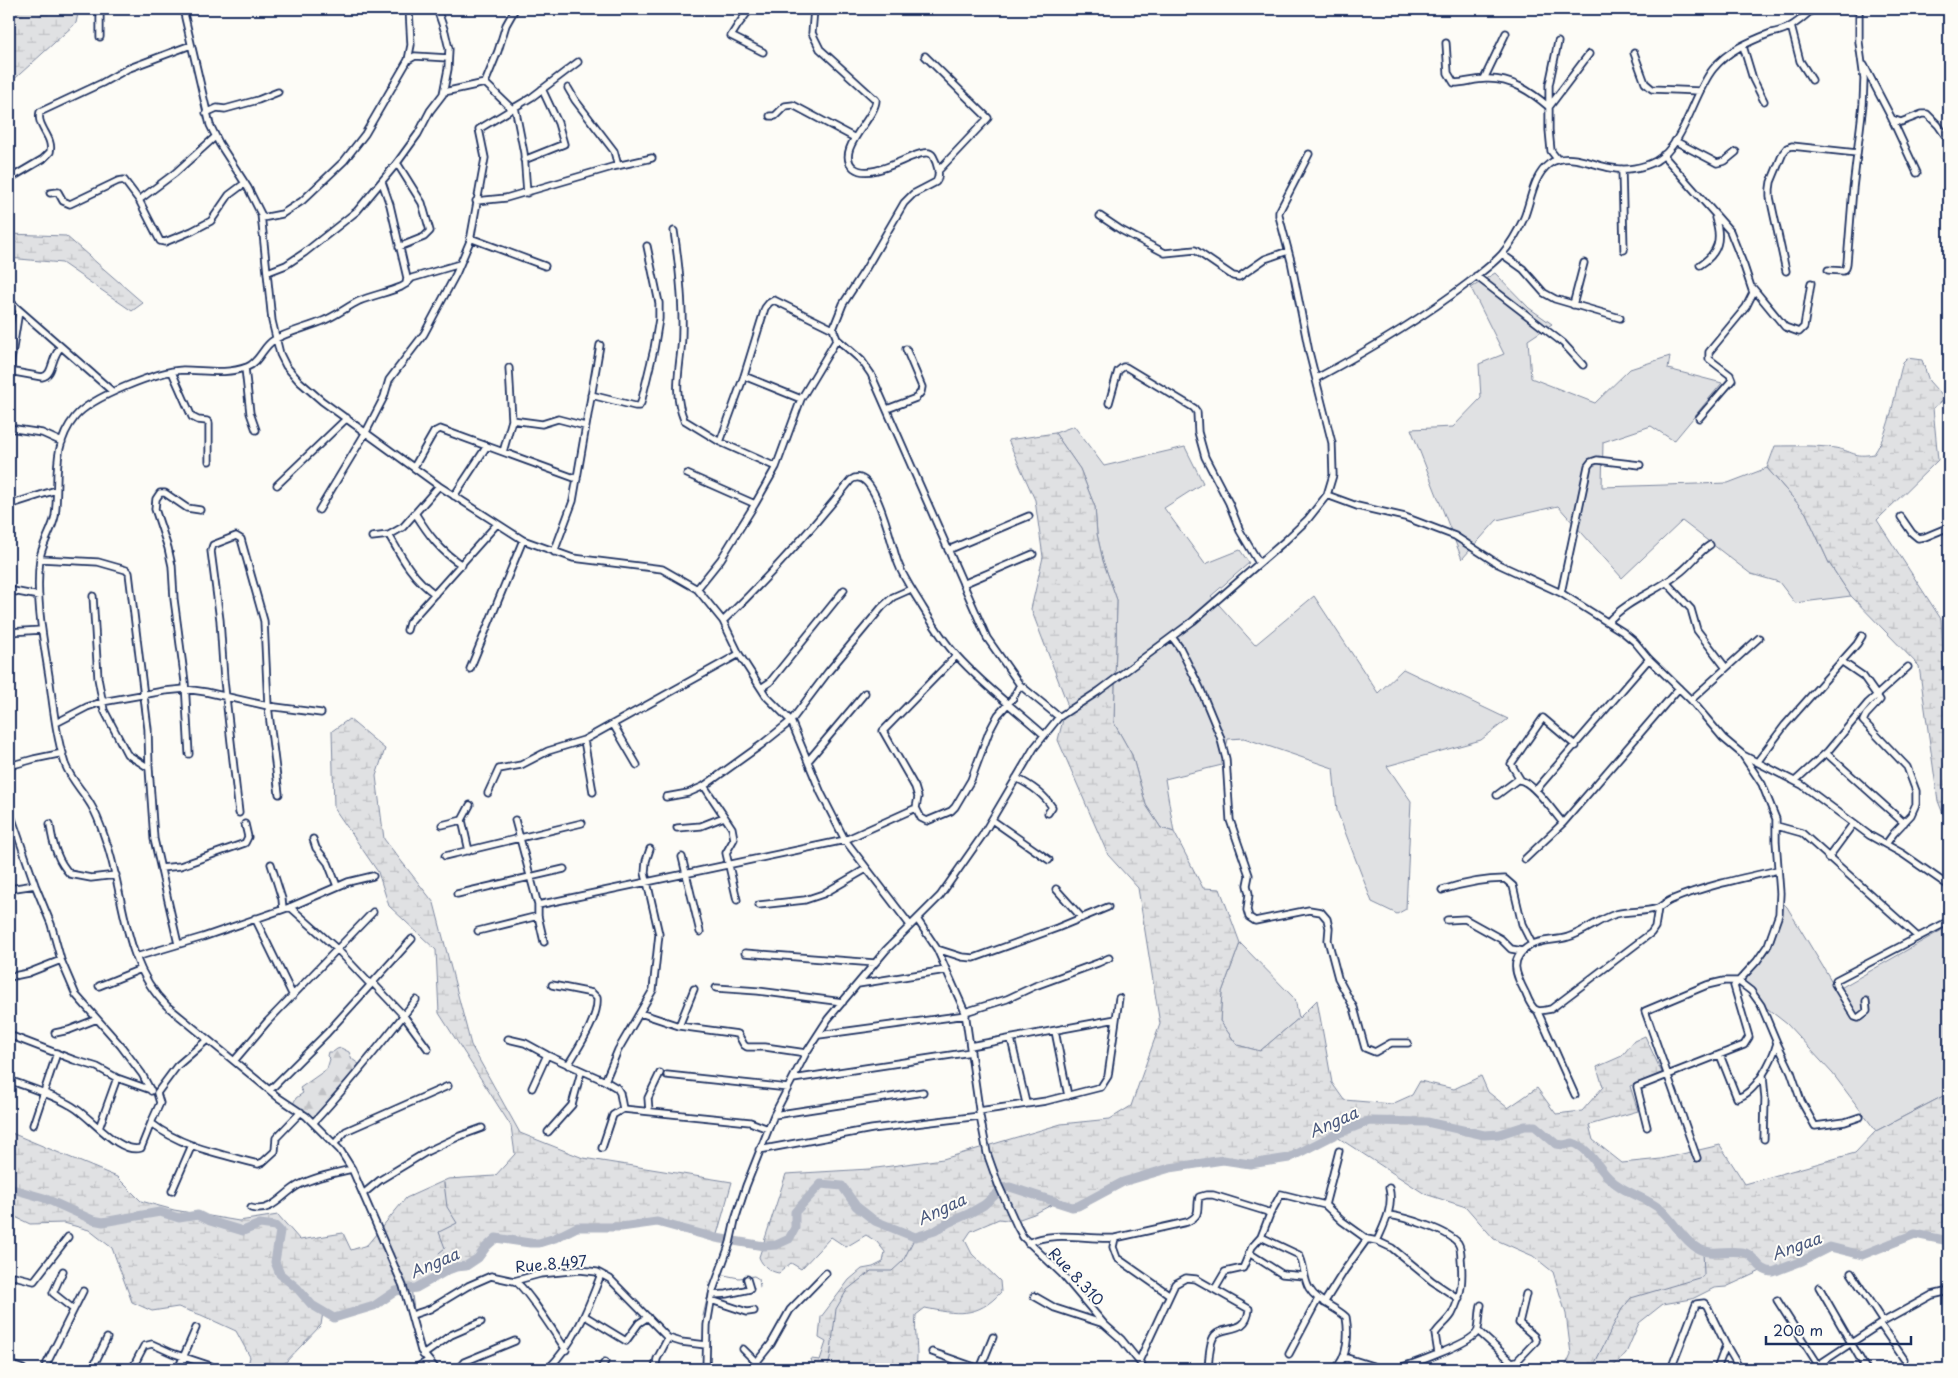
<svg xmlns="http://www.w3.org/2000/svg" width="1958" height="1378" font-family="'Playpen Sans',sans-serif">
	<defs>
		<pattern id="forest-firs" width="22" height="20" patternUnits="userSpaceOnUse" patternTransform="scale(1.25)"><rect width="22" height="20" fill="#e0e1e3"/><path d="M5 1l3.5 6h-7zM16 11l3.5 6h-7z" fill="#c0c1c5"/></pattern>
		<pattern id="wetland-marsh" width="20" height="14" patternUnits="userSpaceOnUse" patternTransform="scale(1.25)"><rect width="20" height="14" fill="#e0e1e3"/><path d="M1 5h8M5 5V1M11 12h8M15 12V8" fill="none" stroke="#c0c1c5"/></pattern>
	</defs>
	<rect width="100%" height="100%" fill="#fdfcf7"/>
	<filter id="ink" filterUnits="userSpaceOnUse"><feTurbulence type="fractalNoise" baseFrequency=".02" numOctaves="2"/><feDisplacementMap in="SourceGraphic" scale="10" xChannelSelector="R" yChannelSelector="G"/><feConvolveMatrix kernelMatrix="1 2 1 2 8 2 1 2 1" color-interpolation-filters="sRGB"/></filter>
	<g filter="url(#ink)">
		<path fill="#e0e1e3" stroke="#7e88a0" d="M1495,273L1529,308L1552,324L1528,340L1531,378L1595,403L1630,369L1670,356L1668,369L1722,383L1674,441L1651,426L1603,442L1602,487L1728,483L1767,468L1806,513L1829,563L1851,596L1795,603L1779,582L1751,574L1682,521L1622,578L1558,506L1497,520L1462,559L1411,429L1453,427L1481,398L1479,364L1504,354L1471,288Z
			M1074,426L1104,466L1185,447L1203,483L1164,508L1205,564L1240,550L1249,563L1211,596L1255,645L1314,596L1378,693L1403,669L1508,719L1481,740L1387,766L1411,801L1406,909L1397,914L1372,902L1337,811L1333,768L1244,738L1228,739L1222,765L1165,779L1174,832L1161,828L1146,805L1132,755L1114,723L1117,600L1103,561L1097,534L1095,507L1080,469L1055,433Z
			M1782,902L1787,907L1837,990L1949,926V1093L1876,1131L1833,1074L1787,1024L1740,987L1770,950L1777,928Z
			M1240,943L1295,999L1299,1018L1260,1051L1237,1045L1220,1021L1222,992Z"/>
		<path fill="url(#forest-firs)" stroke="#7e88a0" d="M341,1048L349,1052L352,1059L363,1067L315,1122L292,1106L296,1098L303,1093L300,1088L327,1069L330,1059L327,1056L328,1052H333L337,1049Z"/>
		<path fill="url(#wetland-marsh)" stroke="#7e88a0" d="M9,9H79L76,23L9,84Z
			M9,234L66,236L143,303L132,311L62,263L9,258Z
			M1907,358L1922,360L1929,381L1945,399L1933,408L1938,460L1877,520L1941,619L1944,674L1949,699V829L1938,801L1919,666L1851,596L1829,563L1806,513L1767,468L1775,446C1795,446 1815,445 1835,448C1853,451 1853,458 1874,454C1892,427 1894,393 1903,362Z
			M1055,433L1080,469L1095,507L1097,534L1103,561L1117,600L1114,723L1132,755L1146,805L1161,828L1174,832L1203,888L1220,889L1240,943L1222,992L1220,1021L1237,1045L1260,1051L1299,1018L1317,1000L1332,1083L1344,1100L1392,1104L1412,1095L1420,1081L1454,1089L1481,1076L1488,1092L1508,1108L1537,1088L1556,1114L1582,1111L1603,1087L1597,1067L1622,1056L1634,1041L1645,1036L1662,1073L1630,1086L1638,1111L1589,1125L1593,1140L1622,1163L1661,1159L1720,1145L1745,1184L1855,1153L1876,1131L1949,1093V1241L1915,1234L1862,1255L1830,1247L1802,1261L1773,1272L1763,1270L1726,1287L1714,1288L1692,1299L1663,1304L1639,1323L1626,1353L1611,1369H1564L1571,1354L1566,1314L1553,1272L1533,1256L1494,1239L1466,1207L1425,1194L1334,1135L1289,1158L1250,1164L1223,1160L1170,1168L1123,1182L1078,1206L1072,1207L1057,1202L1034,1214L1014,1221L999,1219L971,1231L965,1240L972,1254L1000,1281L1001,1292C977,1319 956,1314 925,1308L916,1315C914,1335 919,1350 916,1369H866L863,1368L862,1369H814L811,1359L820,1360L826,1342L819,1338L821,1317L849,1280L862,1269L873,1267L883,1262L885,1252L877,1242L866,1235L846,1247L831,1237L801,1269L791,1263L779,1273C771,1272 762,1266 759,1257L786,1174L869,1169L943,1159L1061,1124L1110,1119L1131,1106L1160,1024L1138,888L1108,855L1058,740L1067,703L1031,609L1043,557L1035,500L1008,440Z
			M349,719L385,749L376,776L384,839L434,903L471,1045L520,1133L583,1158L732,1182L716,1238L657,1222L621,1227H577L555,1238L539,1243H530L496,1238L486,1247L478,1258L466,1266L456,1267L448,1270L416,1288L396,1291L374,1306L334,1318L323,1312L321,1325L282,1366L281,1369H247L250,1357L236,1331L201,1315L178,1307L152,1311L132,1302L112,1248L89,1230L64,1223L30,1224L9,1214V1132L117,1177L141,1201L174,1210L239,1221L278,1215L300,1240L343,1233L351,1250L367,1245L406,1198L448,1179L495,1176L515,1154L511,1126L439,1013L436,950L389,906L378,872L334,808L332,731Z"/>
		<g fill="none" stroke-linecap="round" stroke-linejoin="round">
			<path stroke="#76819c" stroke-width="1" d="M439,1253L445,1248L439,1232L457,1223L447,1207L444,1183
				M721,1276L724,1275L739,1278L754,1276L759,1279L760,1287
				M411,1288L414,1310
				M703,1316L710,1287L709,1283
				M827,1369L830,1359L836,1309L847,1290L871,1271H892L903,1261L915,1237
				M1592,1369L1613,1326L1622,1309L1631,1298L1702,1277L1704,1274L1703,1251"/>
			<path stroke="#b3b8c5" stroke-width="9" d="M9,1188L44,1198L93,1220L103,1222L160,1212L179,1218L198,1215L210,1221L243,1231L260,1224L275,1226L280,1231L275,1262L280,1274L297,1288L312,1305L334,1318L374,1306L396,1291L416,1288L448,1270L456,1267L466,1266L478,1258L486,1247L496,1238L530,1243H539L555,1238L577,1227H621L657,1222L716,1238L764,1246L776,1245L789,1239L795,1228V1212L821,1184L842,1186L856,1206L875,1221L915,1237L935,1231L948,1223L970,1213L984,1205L1003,1188L1010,1187L1072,1207L1078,1206L1123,1182L1170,1168L1223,1160L1250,1164L1289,1158L1334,1135L1369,1121L1427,1122L1484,1135L1500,1134L1525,1126H1535L1556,1144L1564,1145L1573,1143C1588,1147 1598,1167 1608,1177C1623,1193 1644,1196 1660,1209C1673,1220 1683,1240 1697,1248C1712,1257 1730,1248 1746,1253C1757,1258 1758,1271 1773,1272L1802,1261L1830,1247L1862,1255L1915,1234L1949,1241"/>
			<g stroke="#1b2f5e" stroke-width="9">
				<path id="minor" d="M183,9L210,125L219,143L248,188L261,214L272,321L280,354L286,366L299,381L322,401L439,486L523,540L573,558L662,569L697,589L723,621L739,654L766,696L791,721L821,793L845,840L910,925
					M750,9L738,25L731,36L763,52
					M814,9L812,33L820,49L876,100C876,118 833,151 854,168C875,184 925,141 933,156C937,163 941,175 936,182L913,194L904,203L865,270L843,304L833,329L837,339L862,361L871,374L987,638L1020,685L1059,717
					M1791,26L1800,61L1812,80
					M100,37V9
					M1446,43L1448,73L1454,83C1465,83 1475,79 1486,79C1511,78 1530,91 1549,107L1589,54
					M1743,46L1753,79L1764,101
					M1634,53L1645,83L1652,89L1700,91
					M925,56L988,118L938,171
					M408,60L415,56L448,58
					M1864,65L1892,119L1917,173
					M1484,79L1506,33
					M485,83L498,51L506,25L515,9
					M568,88L575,100L614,151L618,166
					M444,92L485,83L512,109
					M515,107L524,153L527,193
					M206,113L217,108L225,109L258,100L278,92
					M770,116H775L785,106L793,105L855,138
					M1892,119L1901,122L1922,114H1927L1938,125L1949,141
					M1675,141L1717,163L1725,161L1736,152
					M1663,155L1730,231L1744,266L1753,293L1746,307L1709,352V359L1730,375L1732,380L1699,418
					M524,160L564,144L558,123L542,89
					M1558,160L1551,151L1549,130V85L1558,42
					M397,163L422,203L430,231L424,237L399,247
					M1622,169L1624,250
					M9,179L43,159L50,152C54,137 36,127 40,112L102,83L127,69L191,45
					M382,182L390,205L407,278L406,284L401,287C389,292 371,296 359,301C347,307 337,315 325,320C310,327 287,332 274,340C263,346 259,363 247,367C226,375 204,370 183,370C158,371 91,397 75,417C50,448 60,481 55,516C52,531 42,544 40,558C35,598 43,638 49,676C53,705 56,736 65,764C71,780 83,791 91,805C99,818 103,833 108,847C125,901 124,964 167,1006L279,1098L306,1116L340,1150L352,1169L403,1286L421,1351L436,1369
					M50,193L58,192L63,201L70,204L118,181L124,180L139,200L160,241L165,242L192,231L211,221L229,195L245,183
					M139,200L175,173L215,137
					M476,201L506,198L612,167L652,158
					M1100,216L1121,230L1165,253L1195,250L1233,276L1239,277L1265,259L1288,251
					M262,218L282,214L302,201L344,161L365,134L408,60L411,45L409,9
					M674,231C679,265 683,298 682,332C682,364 671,388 684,420L720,442L776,467
					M470,238L545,266
					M1502,254L1523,269L1544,293L1555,299L1620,318
					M1700,265C1719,253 1722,238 1715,218
					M1828,270L1843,271L1846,268L1847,263L1853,188L1863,104L1864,79L1859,42V9
					M1786,271L1770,197V189L1771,182L1783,153L1787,148L1792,146L1857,153
					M268,272L286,265L304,253L357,211L397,163L418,134L430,111L443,94L448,69L449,49L445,32L437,9
					M1476,276L1563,343L1583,365
					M406,284L412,278L460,264
					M1753,288L1785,327L1799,332L1804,327L1811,283
					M9,301L113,392
					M1573,305L1584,263
					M245,368L250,413L256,430
					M9,371L42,377C54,375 50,358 61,347
					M172,372L192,417L198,420L207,421L209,423V461
					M9,373L19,311
					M744,376L801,399
					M1317,378C1369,350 1421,319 1468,283C1479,274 1492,265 1502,254C1511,244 1518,231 1524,218C1531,201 1533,176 1549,164C1567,151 1593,165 1611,168C1625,171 1643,168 1656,161C1685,144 1693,94 1713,69C1727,51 1750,41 1771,33C1776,32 1781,31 1785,29C1796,25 1804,16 1813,9
					M591,395L635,406H639L641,403L654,349L659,319V303L647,246
					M1109,403L1118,371L1123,367H1126L1194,408L1197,412L1198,432L1205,457L1229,503L1240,531L1259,563
					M887,409L916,398L921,392L922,387L906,349
					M512,420L542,424L558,419L585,426
					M9,428L42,433L62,442
					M720,442L744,376L765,308L769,303L774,300L833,329
					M503,452L512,420L509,368
					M414,467L434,432L440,429L577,479
					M687,474L755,504
					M277,485L347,418
					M1327,495L1357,506L1405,517L1455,536L1498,564L1561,593L1623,632L1635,642L1649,659L1691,700L1723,738L1742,754L1762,784L1776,819V841L1780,893L1779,914L1768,945L1757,961L1734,986L1749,1037L1744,1045L1637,1087L1647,1127
					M454,496L487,446
					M9,505L56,490
					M319,510L366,432L384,397L389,380L424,334L456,274L470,241L485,158L479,129L532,97L578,62
					M415,513C428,534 441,552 462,565
					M1901,517L1912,533L1918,538L1925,537L1949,527
					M389,535C402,558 413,579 435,594
					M372,537L389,535L403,527L439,486
					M948,550L1029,516
					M554,552L573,501L600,345
					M40,559L98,562L126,570L129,573L148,729L149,768L154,839L178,944
					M1666,582L1691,609L1697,630L1726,668
					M963,584L1033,554
					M9,588L13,591L39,596
					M697,589L721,559L755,504L776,467L801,399L837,339
					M1561,593L1588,466L1591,462L1597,460L1640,465
					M93,596L98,678L104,710L127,754L149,768
					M723,621C769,577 811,530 851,480C875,462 892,549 898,563C903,577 912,590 920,603C931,621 942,640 957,656C983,685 1015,709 1044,735
					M1608,622C1627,600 1656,592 1678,574C1690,566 1697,553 1710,545
					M407,630L409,623L415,616L497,524
					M9,632L42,630
					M1172,637L1180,648L1200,688L1220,736L1226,759L1230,820L1249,875L1247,885L1249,894L1247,910L1249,917L1255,921L1309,910L1321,912L1327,919L1329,928L1328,940L1338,978L1354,1008L1365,1048L1375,1052L1391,1043H1408
					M1841,661L1863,676L1880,700L1866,715L1863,721L1907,767L1916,791V804L1911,815L1894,833L1886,844
					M470,669L523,540
					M761,688L770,682L844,590
					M1691,700L1759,638
					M56,723L87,707L102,702L164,691L185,689L206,692L268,706L321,713
					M613,724L637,765
					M584,740L593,792
					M1826,753L1904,823
					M189,754L185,682L174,599L172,566L168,548L155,509L156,499L160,493H165L187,508L200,510
					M1743,755L1802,785L1869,835L1903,854L1949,886
					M808,761L865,693
					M1758,761L1785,725L1857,644L1862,636
					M9,766L34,759L63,753
					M1016,778C1031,785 1043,793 1052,807L1048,813
					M1520,779L1511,764L1543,718L1576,746
					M1795,781L1828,751L1868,703L1908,667
					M704,786L732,828L734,839L726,853L737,900
					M1536,790L1649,659
					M488,793L499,769L521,765L548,751L584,740L739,654
					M1497,795L1517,780C1531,778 1554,813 1563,823
					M666,797L688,793L704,786L761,745L791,721L828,672L882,607L893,597L911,589
					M916,808L921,818L927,821L951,811L955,807L971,780L989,732L998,715L1013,698L1020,685
					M9,810L35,885L51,924L61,960L76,995L121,1046L142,1074L151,1091
					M239,813L224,680L220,620L211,551L213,545L236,536L241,539L264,621L268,706L279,794
					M515,820L538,905V916L544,942
					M992,820L1049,860
					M50,824C52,841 57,861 70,874L91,878L116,875
					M442,825L462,820
					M1777,826L1802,833L1918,937
					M677,828L701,826L724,817
					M313,839L316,848L328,863L337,886
					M469,851L462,820L470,805
					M445,856L582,823
					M682,857L700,932
					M1828,858L1853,824
					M1525,859L1563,823L1679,688
					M271,864L282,899L283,909
					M161,868L180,866L245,843L248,837L245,824
					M9,889L35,885
					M1056,889L1082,918
					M1442,890C1464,883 1483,879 1505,879L1513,886L1522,924L1532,944
					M457,894L564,869
					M538,905L845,840L916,808L918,797L915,787L883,731L956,656
					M759,905L805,900L823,894L866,869
					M290,907L337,949L370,984
					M1658,908L1655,927L1651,933L1551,1009C1546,1010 1541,1012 1536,1010C1531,1007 1528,999 1526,994C1516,975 1507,959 1531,945C1541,939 1556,941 1568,937C1585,932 1599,919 1616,914C1630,910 1644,913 1658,908C1662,906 1666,902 1671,900C1705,886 1742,878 1778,870
					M255,918L293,996
					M917,919L937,949L965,1012L980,1116L987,1153L998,1184L1017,1226L1023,1237L1062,1274L1104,1324L1121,1339L1145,1369
					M1447,920L1465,919L1501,939L1511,949L1523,951
					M478,931L538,916
					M937,949L962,957L974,958L1057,928L1108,907
					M745,953L875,963
					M136,957L203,937L290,907L348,882L373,876
					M9,977L28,973L61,960
					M372,982L404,1016L428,1049
					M858,984L946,970
					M552,985L592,993L597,998C599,1018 578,1048 568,1065
					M99,986L141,969
					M716,988L758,991L843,1002
					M1866,1001L1867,1011L1858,1018L1855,1017L1835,984L1836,980L1949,921
					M1537,1010L1575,1095
					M965,1012L1007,999L1035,986L1098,963L1109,958
					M640,1013L679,1026L738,1034L744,1045L747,1047H765L806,1053
					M679,1026L694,989
					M1055,1031L1068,1096
					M55,1033L69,1030L97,1019
					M9,1035L74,1060L97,1067L117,1078L151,1090
					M819,1035L966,1015
					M508,1039L525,1043L547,1055L605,1081L617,1088L620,1093L623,1109
					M1011,1039L1026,1103
					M207,1040L177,1066L157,1093L160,1103L151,1123C181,1147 221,1154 258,1164L263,1162L275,1151L276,1138L301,1112
					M970,1046L1116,1019
					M1720,1055L1737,1098C1756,1093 1772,1061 1777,1043
					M234,1061L267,1022L373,912
					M667,1075L788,1088
					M1763,1076L1765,1099L1764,1139
					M793,1079L971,1052
					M9,1080C30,1088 51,1094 70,1105C89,1114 118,1155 141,1148L151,1123
					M605,1081L618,1050L653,990L659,934L645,873L646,861L650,849
					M532,1088L547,1055
					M270,1090L327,1033L412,939
					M649,1111L648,1098L660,1073
					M979,1111L1046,1101L1101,1087L1108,1076L1119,998
					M774,1115L923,1092
					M313,1123C350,1084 382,1042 416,1000
					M33,1125L57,1053
					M99,1128L117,1078
					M548,1132L572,1105L581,1072
					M335,1143L346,1131L448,1086
					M602,1148L613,1115L623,1109L750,1122L768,1129
					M759,1150L872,1129L980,1116
					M1697,1158L1645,1011L1707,985L1724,981H1738L1751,991L1761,1005L1777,1043L1791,1072L1801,1101L1815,1126L1845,1122L1860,1117
					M172,1191L192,1145
					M363,1194L380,1180L428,1151L460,1136L482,1128
					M1325,1205L1339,1151
					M251,1208C272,1214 283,1193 299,1185C315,1177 334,1173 352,1169
					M1270,1214L1281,1194L1325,1205L1342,1221L1367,1239L1377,1241L1392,1248L1432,1281L1459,1299
					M1388,1215C1404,1217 1448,1230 1458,1243C1461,1248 1461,1253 1461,1258C1463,1279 1462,1295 1452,1314C1447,1322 1439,1327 1435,1334L1438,1353
					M1377,1241C1384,1225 1394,1207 1389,1188
					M1028,1243C1054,1230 1087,1240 1115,1238
					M1249,1253L1282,1274L1304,1276
					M63,1271L53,1293L73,1309
					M1851,1273L1883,1322
					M9,1281V1279L14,1276L34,1281L68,1237
					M514,1281C524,1284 557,1337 566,1350
					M1819,1287L1866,1369
					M1215,1289L1225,1272L1243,1268L1252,1247L1261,1237
					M712,1295L727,1294L750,1289L747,1279
					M1170,1295L1117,1258L1113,1247L1115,1238L1187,1222C1202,1215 1196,1210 1199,1197L1206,1195H1213L1265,1211L1270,1214L1261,1237L1299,1255C1305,1265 1303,1278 1309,1288C1317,1302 1334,1306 1346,1317C1349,1334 1348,1357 1335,1369
					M1034,1296L1055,1308L1104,1324
					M711,1300L747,1312L754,1311
					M1777,1300L1821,1369
					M1324,1303L1344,1271L1367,1239
					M412,1315L430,1309L468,1286L491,1276L514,1281L540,1274L580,1270L597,1272L610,1279L668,1338L681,1342L706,1345
					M585,1316L626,1341L639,1323L648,1317
					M1880,1324L1904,1359
					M1478,1331L1512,1362L1517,1361L1536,1341L1534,1336L1519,1323L1526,1294
					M743,1349L757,1363
					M932,1352L980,1369
					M1289,1354L1318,1299
					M423,1355L451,1335L481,1322
					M1344,1357L1382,1369
					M1139,1361L1175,1284L1186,1278L1196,1279L1249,1309C1247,1335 1224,1325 1215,1335C1209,1342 1209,1360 1208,1369
					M9,1364L23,1369
					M44,1369L83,1291
					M92,1369L107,1338
					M132,1369L144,1346L152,1344L172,1353L211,1366L213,1369
					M178,1369L196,1328
					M414,1369L428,1361
					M458,1369L464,1362L515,1341
					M548,1369C575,1342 588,1309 601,1274
					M600,1369L605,1362
					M655,1369L657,1359L668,1338
					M706,1369L707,1325L713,1290L730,1243L735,1220L746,1186L774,1115L806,1053L828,1019L886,950L940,896L982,836L1034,748L1059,717L1099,691L1193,621L1286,540L1308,519L1327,495L1333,475L1332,443L1309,352L1291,261L1279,216V212L1309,154
					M751,1369L771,1344L790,1310L826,1273
					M980,1369L993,1337
					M1395,1369C1408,1366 1472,1343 1477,1332C1480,1325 1479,1313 1481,1305
					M1671,1369L1696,1304L1704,1303L1707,1306L1726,1345L1740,1369
					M1717,1369L1726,1345
					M1812,1369L1883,1322L1932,1295L1949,1291"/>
			</g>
			<use href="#minor" stroke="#fdfcf7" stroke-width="5.5"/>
		</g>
	</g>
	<g text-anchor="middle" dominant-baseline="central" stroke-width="4" stroke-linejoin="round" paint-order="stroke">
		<g font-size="15" fill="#1b2f5e" stroke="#fdfcf7">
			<text transform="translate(551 1263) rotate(-5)">Rue 8.497</text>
			<text transform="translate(1077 1276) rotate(47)">Rue 8.310</text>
		</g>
		<g font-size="16" font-style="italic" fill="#49587d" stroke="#fdfcf7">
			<text transform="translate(1333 1121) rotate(-24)">Angaa</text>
			<text transform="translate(941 1208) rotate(-25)">Angaa</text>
			<text transform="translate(1796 1245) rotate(-20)">Angaa</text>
			<text transform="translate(434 1262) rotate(-23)">Angaa</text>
		</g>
	</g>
	<rect width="1958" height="1378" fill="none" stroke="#fdfcf7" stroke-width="30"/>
	<rect x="15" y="15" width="1928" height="1348" fill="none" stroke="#1b2f5e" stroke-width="2" filter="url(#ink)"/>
	<path d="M1766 1336v8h145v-8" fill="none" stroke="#1b2f5e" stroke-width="2.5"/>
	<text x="1773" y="1336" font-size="15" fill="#1b2f5e" stroke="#fdfcf7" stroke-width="4" paint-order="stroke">200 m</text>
</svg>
